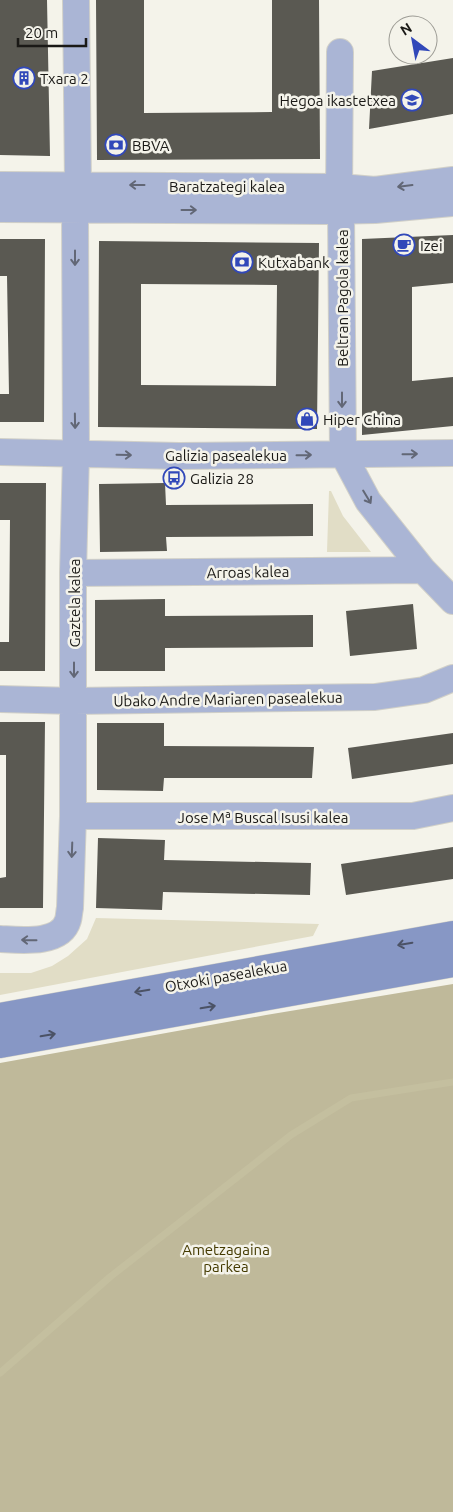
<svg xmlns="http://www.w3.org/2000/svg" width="453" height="1512" font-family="Ubuntu,sans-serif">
	<rect width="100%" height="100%" fill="#f4f3ea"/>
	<path fill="#e1ddc6" d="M329,491H331L343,516L371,552H327Z
		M96,918L319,924L313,936L0,995V973H31L52,966L68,956L87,939Z"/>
	<path fill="#bfb99a" d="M453,984V1512H0V1063L266,1015Z"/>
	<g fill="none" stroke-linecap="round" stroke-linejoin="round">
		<path stroke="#c4bf9f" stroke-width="7" d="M0,1373L110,1277L291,1135L351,1098L453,1082"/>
	</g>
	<path fill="#5a5952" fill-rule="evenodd" d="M0,0H47L50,156L0,155Z
		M96,0H144V113L272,112V0H319L320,159L97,160Z
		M453,58V114L369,129L372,71Z
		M453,235V283L412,287V381L453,377V426L362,435V239Z
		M0,239H45L44,422H0V394H9L7,276H0Z
		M99,241L319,243L317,429L98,427ZM141,284L277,285L276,386L141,385Z
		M0,483H46L45,671H0V642H9L10,520H0Z
		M165,483L166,505L313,504V536L166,537L167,551L100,552L99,484Z
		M165,599V616L313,615V647L165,648V671H95V600Z
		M413,604L417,649L350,656L346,611Z
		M0,722H45L43,908H0V878L6,877V755H0Z
		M97,723H164V746L314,747L312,778H164L163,791L97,790Z
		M453,733V764L352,779L348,748Z
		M98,838L165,840L164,860L311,863L310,895L163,892L162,910L96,908Z
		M453,847V879L346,895L341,864Z"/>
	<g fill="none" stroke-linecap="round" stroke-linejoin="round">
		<g stroke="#d1d0c8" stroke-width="28">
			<path id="street" d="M76,0L78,185
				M340,52L339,200L341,211L343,454L368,501L423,570L453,601
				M0,185L340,187L375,190L453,180
				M0,209L325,211L375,210L453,203
				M0,452L179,456L453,453
				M73,573L423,570
				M0,699L74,701L375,697L424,690L453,678
				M73,816H413L453,808
				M0,939C20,940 61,945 68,920C69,917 69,912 70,908L73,816V573L76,454L75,209"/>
		</g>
		<g stroke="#d1d0c8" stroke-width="29">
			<path id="secondary" d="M0,1017L453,935
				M0,1044L453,963"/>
		</g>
		<use href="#street" stroke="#aab5d5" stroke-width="26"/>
		<use href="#secondary" stroke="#8797c5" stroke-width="28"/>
	</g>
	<defs><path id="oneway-shaft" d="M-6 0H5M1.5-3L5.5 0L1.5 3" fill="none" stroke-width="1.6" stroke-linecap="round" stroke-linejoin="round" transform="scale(1.25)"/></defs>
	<g stroke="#626776">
		<use href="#oneway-shaft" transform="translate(137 185) rotate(-180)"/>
		<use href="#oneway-shaft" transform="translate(405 186) rotate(173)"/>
		<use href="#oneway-shaft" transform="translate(189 210)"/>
		<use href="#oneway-shaft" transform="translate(75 258) rotate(90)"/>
		<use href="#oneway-shaft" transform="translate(342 400) rotate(90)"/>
		<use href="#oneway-shaft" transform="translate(75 421) rotate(89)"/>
		<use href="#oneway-shaft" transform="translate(410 454) rotate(-1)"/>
		<use href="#oneway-shaft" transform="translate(124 455) rotate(1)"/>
		<use href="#oneway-shaft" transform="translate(304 455) rotate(-1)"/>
		<use href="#oneway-shaft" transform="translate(367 497) rotate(59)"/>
		<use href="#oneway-shaft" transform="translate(74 670) rotate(90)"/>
		<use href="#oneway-shaft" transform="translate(72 850) rotate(92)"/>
		<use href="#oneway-shaft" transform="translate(29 940) rotate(-179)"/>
	</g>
	<g stroke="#4b5265">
		<use href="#oneway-shaft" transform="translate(405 944) rotate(170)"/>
		<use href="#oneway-shaft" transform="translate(142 991) rotate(170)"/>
		<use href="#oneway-shaft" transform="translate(208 1007) rotate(-10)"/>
		<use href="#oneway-shaft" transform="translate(48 1035) rotate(-10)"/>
	</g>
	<defs>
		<g id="building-ring" transform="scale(1.125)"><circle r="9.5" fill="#f4f3ea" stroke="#3148b9" stroke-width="1.5"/><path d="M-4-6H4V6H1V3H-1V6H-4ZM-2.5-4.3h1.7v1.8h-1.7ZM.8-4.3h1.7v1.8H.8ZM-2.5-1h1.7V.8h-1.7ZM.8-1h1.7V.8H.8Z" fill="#3148b9"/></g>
		<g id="school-ring" transform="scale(1.125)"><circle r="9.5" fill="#f4f3ea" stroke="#3148b9" stroke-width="1.5"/><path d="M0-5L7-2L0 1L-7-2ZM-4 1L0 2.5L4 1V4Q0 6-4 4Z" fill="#3148b9"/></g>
		<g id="bank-ring" transform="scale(1.125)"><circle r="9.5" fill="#f4f3ea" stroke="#3148b9" stroke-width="1.5"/><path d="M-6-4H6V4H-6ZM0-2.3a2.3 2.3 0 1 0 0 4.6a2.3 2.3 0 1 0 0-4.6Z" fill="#3148b9"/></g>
		<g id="cafe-ring" transform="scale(1.125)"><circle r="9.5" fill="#f4f3ea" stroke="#3148b9" stroke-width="1.5"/><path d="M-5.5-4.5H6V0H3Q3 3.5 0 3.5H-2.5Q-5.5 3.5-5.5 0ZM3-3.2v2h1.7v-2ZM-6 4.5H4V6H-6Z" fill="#3148b9"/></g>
		<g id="shop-ring" transform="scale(1.125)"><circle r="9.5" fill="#f4f3ea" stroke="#3148b9" stroke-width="1.5"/><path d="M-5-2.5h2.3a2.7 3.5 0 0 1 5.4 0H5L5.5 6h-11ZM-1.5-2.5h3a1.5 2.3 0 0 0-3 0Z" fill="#3148b9"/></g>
		<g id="bus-ring" transform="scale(1.125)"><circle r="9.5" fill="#f4f3ea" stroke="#3148b9" stroke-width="1.5"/><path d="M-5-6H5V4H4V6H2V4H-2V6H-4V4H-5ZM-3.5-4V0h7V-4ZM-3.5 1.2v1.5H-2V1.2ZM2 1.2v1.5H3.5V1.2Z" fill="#3148b9"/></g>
	</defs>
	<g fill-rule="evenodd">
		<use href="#building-ring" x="24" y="78"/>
		<use href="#school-ring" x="412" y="100"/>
		<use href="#bank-ring" x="116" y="145"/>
		<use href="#cafe-ring" x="404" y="245"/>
		<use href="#bank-ring" x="242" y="262"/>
		<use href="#shop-ring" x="307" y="419"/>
		<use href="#bus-ring" x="174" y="478"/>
	</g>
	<g text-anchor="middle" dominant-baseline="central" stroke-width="5" stroke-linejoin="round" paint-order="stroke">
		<g font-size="15" fill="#1a1916" stroke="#f4f3ea" text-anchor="start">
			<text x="40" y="78">Txara 2</text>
			<text x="396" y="100" text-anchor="end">Hegoa ikastetxea</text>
			<text x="132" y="145">BBVA</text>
			<text x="420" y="245">Izei</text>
			<text x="258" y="262">Kutxabank</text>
			<text x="323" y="419">Hiper China</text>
			<text x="190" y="478">Galizia 28</text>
		</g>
		<g font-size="15" fill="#1a1916" stroke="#f4f3ea">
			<text x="227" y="186">Baratzategi kalea</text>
			<text transform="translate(342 298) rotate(-90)">Beltran Pagola kalea</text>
			<text x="226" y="455">Galizia pasealekua</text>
			<text transform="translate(248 572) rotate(-1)">Arroas kalea</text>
			<text transform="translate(74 603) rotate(-90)">Gaztela kalea</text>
			<text transform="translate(228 699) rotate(-1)">Ubako Andre Mariaren pasealekua</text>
			<text x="263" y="817">Jose Mª Buscal Isusi kalea</text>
			<text transform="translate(226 976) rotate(-10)">Otxoki pasealekua</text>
		</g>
		<g font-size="15" fill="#443a00" stroke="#f4f3ea">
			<text x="226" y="1249">Ametzagaina<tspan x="226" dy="17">parkea</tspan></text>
		</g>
	</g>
	<g transform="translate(413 40) rotate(328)"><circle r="24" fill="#f4f3ea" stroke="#9d9c95"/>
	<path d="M0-4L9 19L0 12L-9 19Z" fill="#3148b9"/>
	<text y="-8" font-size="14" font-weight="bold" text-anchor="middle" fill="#1a1916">N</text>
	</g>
	<path d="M18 38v8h68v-8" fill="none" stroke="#1a1916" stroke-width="2.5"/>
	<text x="25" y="38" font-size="15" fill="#1a1916" stroke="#f4f3ea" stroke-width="4" paint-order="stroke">20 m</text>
</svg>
